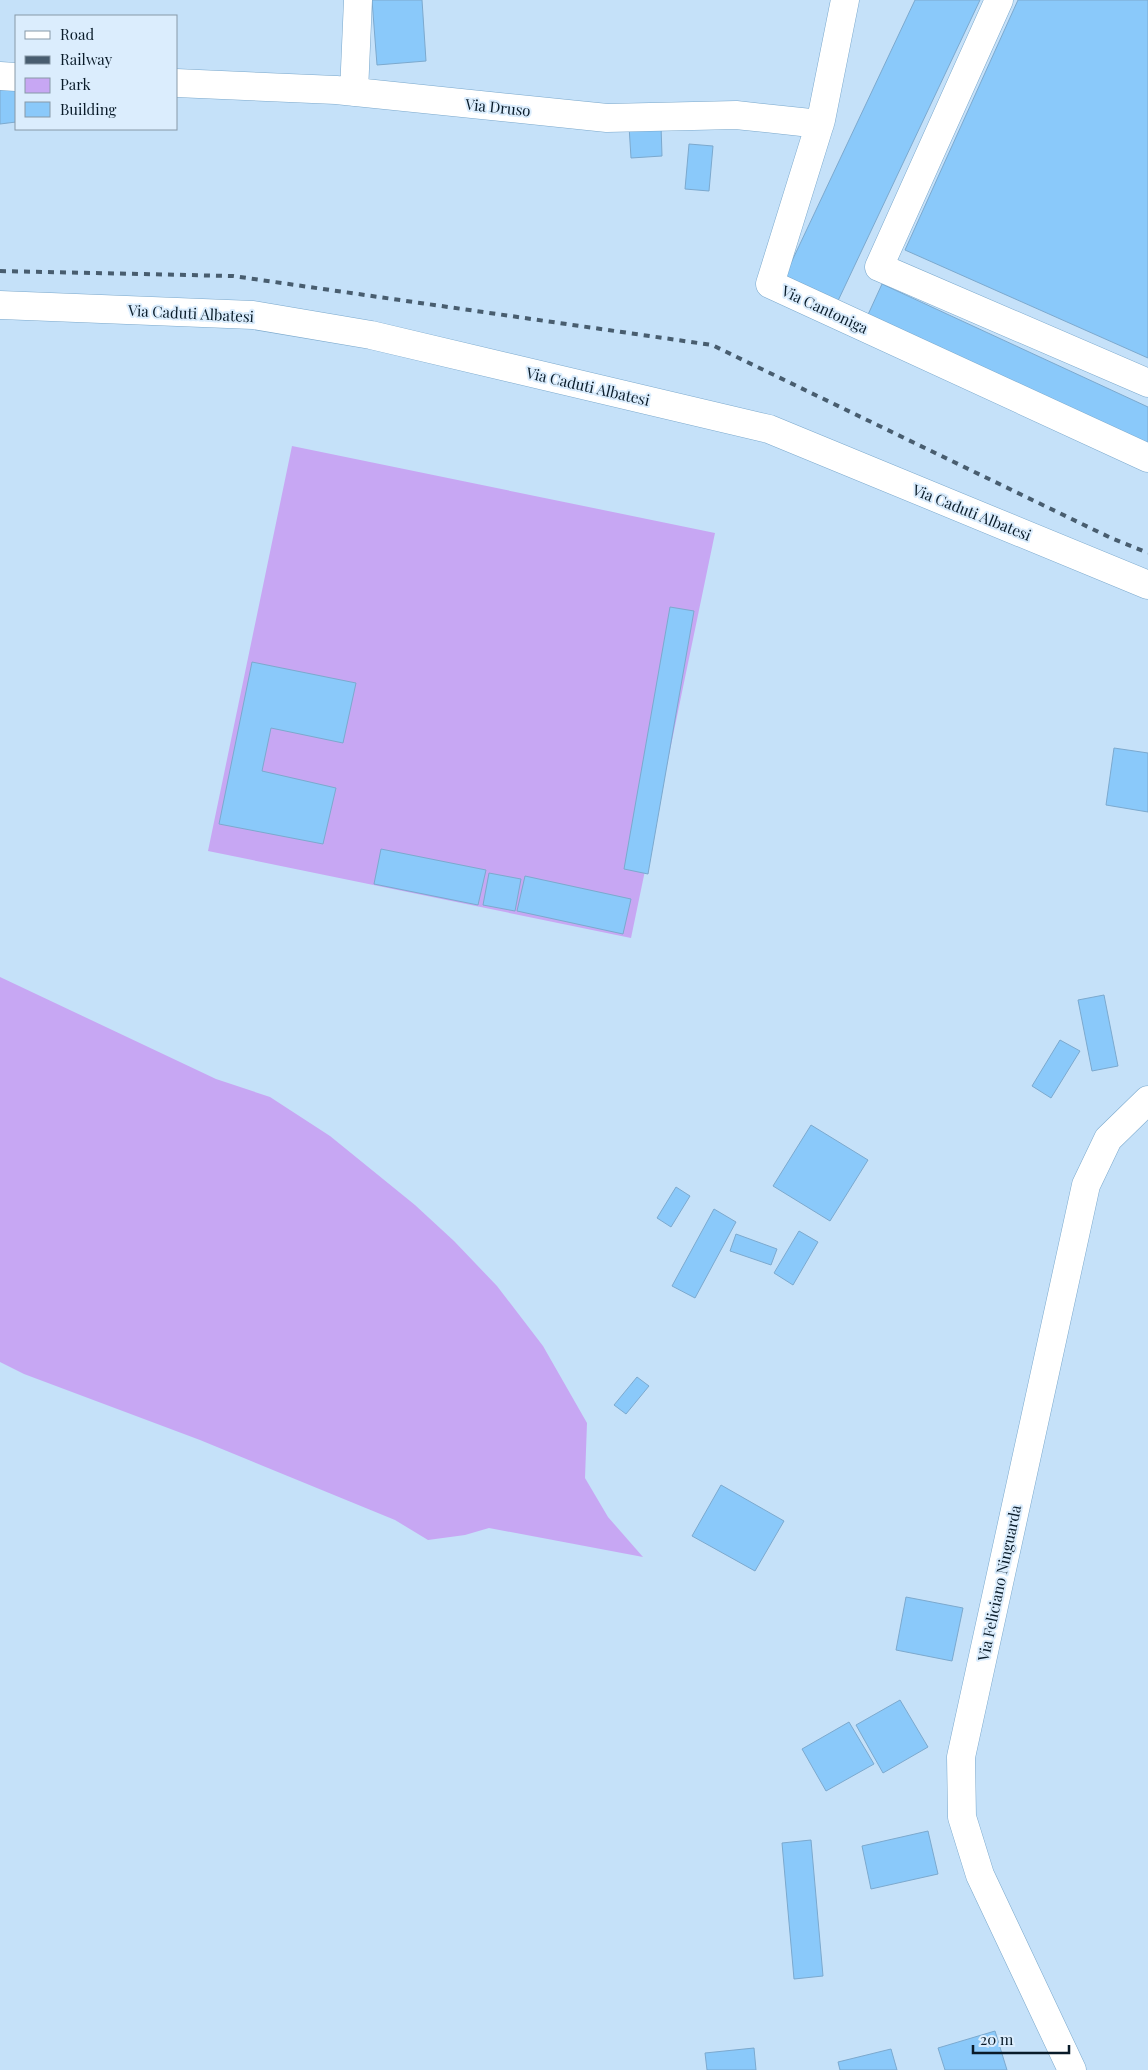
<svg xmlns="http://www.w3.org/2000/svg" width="1148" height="2070" font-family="'Playfair Display',serif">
	<rect width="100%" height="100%" fill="#c5e1f9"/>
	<path fill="#c7a7f3" d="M292,446L715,533L631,938L208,851Z
		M0,977L216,1079L270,1097L330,1136L415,1205L454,1241L497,1286L543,1346L587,1423L585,1478L608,1517L643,1557L489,1528L465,1535L428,1540L395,1520L200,1440L24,1374L0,1362Z"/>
	<path fill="#8ac9fa" stroke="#7ca9ce" d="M372,0H422L426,61L377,65Z
		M915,0H980L836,305L783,280Z
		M1018,0H1148V358L905,250Z
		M16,89V122L0,124V90Z
		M661,125L662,156L631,158L629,126Z
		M689,144L713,146L709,191L685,189Z
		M882,284L1148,407V449L866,319Z
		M670,607L694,611L648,874L624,869Z
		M252,662L356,683L343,743L271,728L262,771L336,788L323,844L219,824Z
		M1114,748L1148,753V812L1106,805Z
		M381,849L486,870L478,905L374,884Z
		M489,873L521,879L515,911L483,905Z
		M525,876L631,899L623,934L517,911Z
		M1104,995L1118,1066L1092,1071L1078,1000Z
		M1060,1040L1080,1051L1051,1098L1032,1086Z
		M811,1125L868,1160L830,1221L773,1186Z
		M676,1187L690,1196L671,1227L657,1218Z
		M714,1209L736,1222L695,1298L672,1286Z
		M799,1231L818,1242L793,1285L774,1273Z
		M736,1234L777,1249L771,1265L730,1251Z
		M637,1377L649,1386L626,1414L614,1405Z
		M721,1485L784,1521L755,1571L692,1536Z
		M906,1597L963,1608L952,1661L896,1650Z
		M900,1700L928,1747L883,1773L856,1725Z
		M849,1722L874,1764L826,1791L802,1749Z
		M928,1831L938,1874L871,1889L862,1846Z
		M811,1840L823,1976L794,1979L782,1843Z
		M995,2031L1007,2070H945L938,2048Z
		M754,2048L756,2070H707L705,2053Z
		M891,2049L897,2070H840L838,2062Z"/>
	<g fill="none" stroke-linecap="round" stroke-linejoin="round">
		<g stroke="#7aa8cc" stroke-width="29">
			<path id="minor" d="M845,0L821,120L770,284L1148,458
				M999,0L879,267L1148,383
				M0,76L16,77
				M176,83L336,90L607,118L736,115L820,124
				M354,92L358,0
				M0,305L253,315L371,335L769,429L1148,585
				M1072,2070L980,1875L962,1817L961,1757L1086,1185L1108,1139L1148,1100"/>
		</g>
		<use href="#minor" stroke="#fff" stroke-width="28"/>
		<path stroke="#485d6f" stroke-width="4" stroke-dasharray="6 6" stroke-linecap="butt" d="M0,271L233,276L712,345L1111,538L1148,553"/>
	</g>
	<g text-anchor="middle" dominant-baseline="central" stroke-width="4" stroke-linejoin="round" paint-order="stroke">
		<g font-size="15" fill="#091b29" stroke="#dbedfd">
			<text transform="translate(498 107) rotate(6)">Via Druso</text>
			<text transform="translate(825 309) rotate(25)">Via Cantoniga</text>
			<text transform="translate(191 313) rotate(3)">Via Caduti Albatesi</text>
			<text transform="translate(588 386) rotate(13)">Via Caduti Albatesi</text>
			<text transform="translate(972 512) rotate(22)">Via Caduti Albatesi</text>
			<text transform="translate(999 1583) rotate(-78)">Via Feliciano Ninguarda</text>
		</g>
	</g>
	<rect x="15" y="15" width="162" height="115" fill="#dbedfd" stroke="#8799a8"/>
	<rect x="25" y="31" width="25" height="8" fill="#ffffff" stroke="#8799a8"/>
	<text x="60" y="40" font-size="15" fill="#091b29">Road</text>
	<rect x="25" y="56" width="25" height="8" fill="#485d6f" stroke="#8799a8"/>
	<text x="60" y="65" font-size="15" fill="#091b29">Railway</text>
	<rect x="25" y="78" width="25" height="15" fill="#c7a7f3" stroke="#8799a8"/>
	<text x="60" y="90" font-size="15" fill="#091b29">Park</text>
	<rect x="25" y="102" width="25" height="15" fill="#8ac9fa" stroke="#8799a8"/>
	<text x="60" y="115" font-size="15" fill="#091b29">Building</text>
	<path d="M973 2045v8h96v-8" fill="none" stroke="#091b29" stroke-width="2.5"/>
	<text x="980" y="2045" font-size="15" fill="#091b29" stroke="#dbedfd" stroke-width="4" paint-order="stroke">20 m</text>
</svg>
